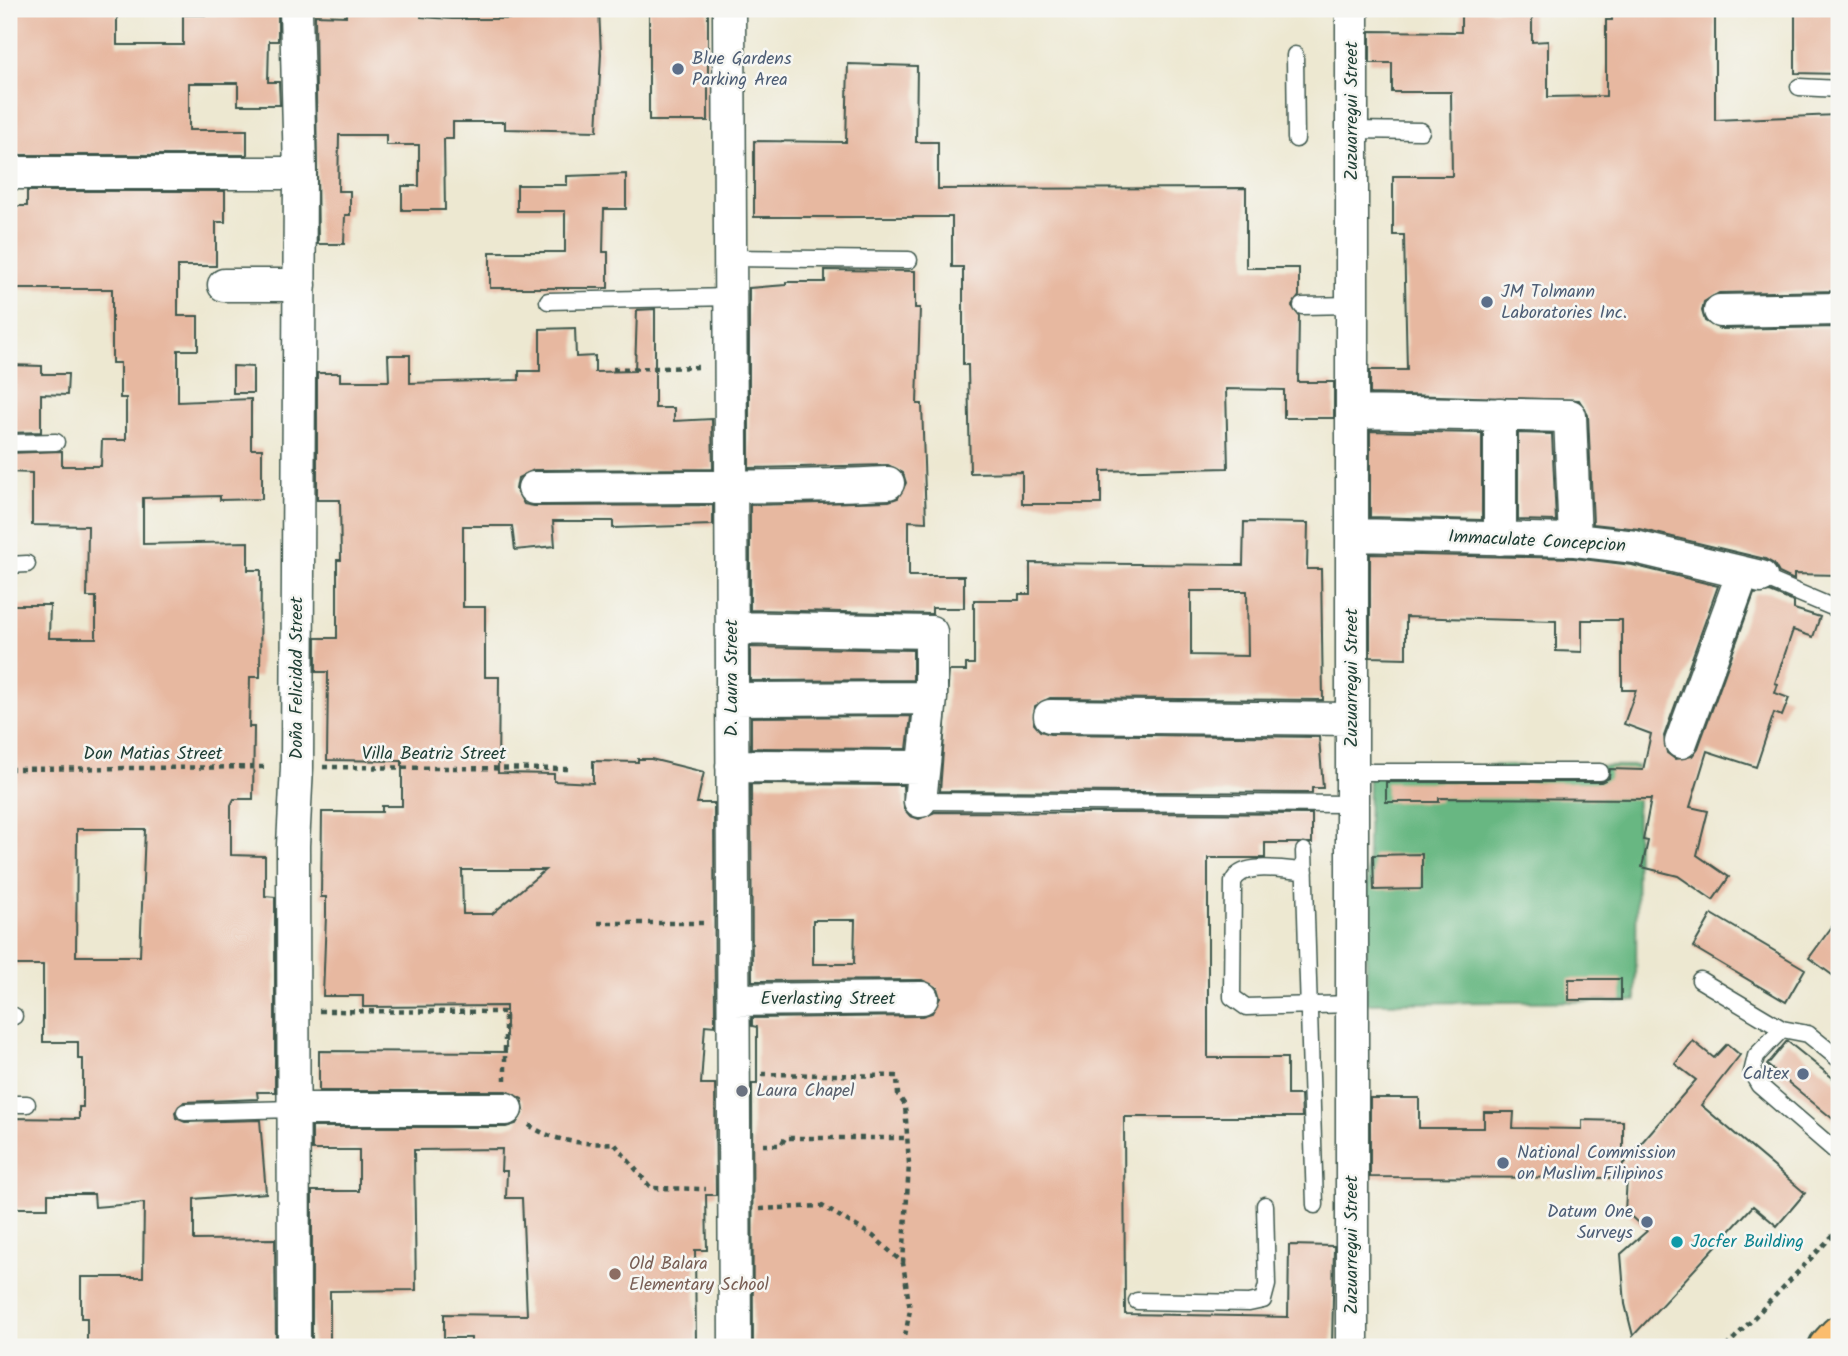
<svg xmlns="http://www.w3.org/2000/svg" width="1848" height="1356" font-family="Kalam,sans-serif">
	<rect width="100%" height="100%" fill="#f6f6f2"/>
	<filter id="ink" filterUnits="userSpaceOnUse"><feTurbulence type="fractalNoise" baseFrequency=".0143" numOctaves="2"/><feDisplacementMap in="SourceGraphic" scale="14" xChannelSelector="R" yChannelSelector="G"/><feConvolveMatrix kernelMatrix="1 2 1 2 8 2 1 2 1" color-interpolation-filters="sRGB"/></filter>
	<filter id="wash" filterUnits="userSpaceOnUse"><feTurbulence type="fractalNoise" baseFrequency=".00686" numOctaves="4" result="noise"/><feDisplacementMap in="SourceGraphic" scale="28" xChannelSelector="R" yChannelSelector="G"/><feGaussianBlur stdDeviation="1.57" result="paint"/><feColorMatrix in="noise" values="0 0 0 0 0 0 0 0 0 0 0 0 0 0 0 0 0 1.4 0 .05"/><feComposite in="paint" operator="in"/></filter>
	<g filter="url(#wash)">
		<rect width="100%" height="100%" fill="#ede8d1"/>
		<path fill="#67b782" stroke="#437a5b" stroke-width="2" d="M1369,765L1637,766L1636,1001L1366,1003Z"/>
		<g id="blocks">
			<path fill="#e7b8a0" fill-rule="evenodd" d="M15,9H117V45H183V15H218V9L268,11V14L278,15V41H269L268,82H279L280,105H238V83H189V130H247V155H9V26H15Z
				M346,9H421V17L452,19H509V9H599L601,54L597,131L505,129V122H453V139H444L445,210H402V186H419V145H386V135H339L338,191H350V215H345L344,244H318L315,15L346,16Z
				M649,9H708V121H649Z
				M1612,9H1715V120L1836,115L1839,291L1719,293L1704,302L1702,311L1705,321L1720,329L1839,327V575L1794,574V580L1779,573L1774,564L1765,559L1639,529L1593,524L1588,415L1579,400L1370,394V370H1407L1404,235H1393V176H1452L1451,92H1392V63H1370V31L1461,32V10H1532V42L1548,41V97L1606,96V20H1612Z
				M1795,9H1839V74L1795,73Z
				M848,64L917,66L916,142H938V189L1246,188V268H1299V296L1292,306L1299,316L1298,382H1334V418H1284V390L1226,389L1228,468L1101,471V504H1022V472L970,473L968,365H963V267H952V217H754V141L846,142Z
				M626,174V209H604L603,252H608V288H490V252H565V211H517V185H567V176Z
				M27,191H225V222H216V266H178V316H198V350H178V402L251,399V449H262V499L220,500V496L143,498V544L248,542V570H261L260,677H250L249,727H254L253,799H234L231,805V855L265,856V896L275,897V1092H257L258,1099L184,1102L175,1112L176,1118L185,1122L260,1120L266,1193L194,1199V1240L275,1239L276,1347H87V1318H81V1277H143L144,1203L95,1207L94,1194H48V1208H9V1118L79,1119V1107H83V1059H78V1042H43V965H9V605H50L49,638H96V597H87L88,526L32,525V473L9,472V453L62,451V466H101L102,440H126V398H120V363H112V289H9V206H27ZM77,829H145L140,956H76Z
				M825,270L915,271V308H920L917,404H922L926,522L909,521V576H964V608H932V614L750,610V505L889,501L898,498L906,483L903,473L888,465L749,468V288L786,285V282H825Z
				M655,309V408H674V421L712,419L713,469L534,470L518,478L516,489L524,504L534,506L713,505V525L613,528V521H553L555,546L515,550L512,526H463V607H485V677H499L498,773L554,774V781L593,783V761L638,762V759H651L704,772L697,803H714L715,1026L705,1025L701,1084H715L716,1195H706L707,1250H695L696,1341L471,1347V1338H444V1314L527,1315L522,1198H506L507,1171H501L502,1149L414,1150L416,1290L330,1291V1347H312V1191H359V1150H312V1127H506L516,1124L524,1110L522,1099L506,1091H319V1051L506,1052V1006L363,1007V996H323L326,915V897H321L322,812H382V806H402V761L327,760L328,672H316V638H337V560H341L340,500H317V373H340V381H389L388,355H410V383L519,380V371H540V329L575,328L576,357L595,356V372L635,371L637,310ZM462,870H545L492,914H463Z
				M9,365L42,366V374H68L67,395L41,394V432L9,433Z
				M233,366L253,367V393H233Z
				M1370,431L1482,433V520L1370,517Z
				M1518,433L1552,434L1556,521L1518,520Z
				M1244,522L1308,523L1307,569H1321L1323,700L1050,698L1035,706L1034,724L1040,731L1050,734L1319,737L1323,788H1312V793L940,791L949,671H966V664H974V600H1019V594H1030V563L1243,565ZM1191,591H1247L1248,656L1191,655Z
				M1370,554L1574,558L1632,565L1718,586L1664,736L1667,753L1675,759L1692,756L1698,748L1754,594L1770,592L1794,602V609L1820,617L1813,637L1793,630L1775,683L1778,684L1775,693L1789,698L1782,716L1774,713L1756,767L1707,751L1690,807L1708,811L1697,855L1729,877L1713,900L1678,876L1642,867L1648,841L1643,840L1651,799L1439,798V802H1386V782H1601L1609,778L1610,769L1643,770L1651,734L1624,724L1636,690H1622V620H1582V652L1556,651V621L1406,617V658L1370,657Z
				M750,647L913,650V680L750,681Z
				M911,716L907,749L751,748V717Z
				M751,784L903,785L904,809L910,816L919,819L935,812L1312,814V843H1265V858H1208V1058H1287V1095H1301L1302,1117H1124L1125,1314L1288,1317L1289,1245L1334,1246L1332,1347H753L752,1084H757V1027L752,1026V1018L922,1016L932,1013L940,998L937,988L922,980L752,981ZM813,920H855L854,964H813Z
				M1422,854V889L1374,890L1373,855Z
				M1712,914L1805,969L1786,1002L1693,947Z
				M1839,917V980L1809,958Z
				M1569,979H1621V1000H1569Z
				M1693,1041L1714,1058L1727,1044L1740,1055L1701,1105L1805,1193L1777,1226L1753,1206L1633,1336L1625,1304L1621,1254L1647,1231L1625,1211L1627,1178L1370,1177V1098H1419V1128H1484V1112H1514L1513,1128L1582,1129V1120L1623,1121V1164L1696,1080L1675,1064Z
				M1787,1041L1839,1083V1124L1767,1065Z"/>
		</g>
	</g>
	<g filter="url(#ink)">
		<use href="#blocks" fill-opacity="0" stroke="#3e574c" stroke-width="2"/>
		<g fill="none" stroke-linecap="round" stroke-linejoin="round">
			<g stroke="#3e574c" stroke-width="19">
				<path id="lane" d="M1295,55L1296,139
					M1799,87L1839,89
					M1352,130L1421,131
					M730,258L909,260
					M548,301L731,297
					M1302,306L1352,305
					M9,443L56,442
					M9,565L27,564
					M1761,577L1839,610
					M1352,772H1600
					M920,801L1352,804
					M1304,851L1315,1205
					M1305,871C1285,871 1242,860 1233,882L1232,997L1246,1007L1352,1004
					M1700,980L1782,1029L1808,1034L1839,1059
					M9,1016H14
					M1782,1029L1756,1056L1752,1073L1759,1085L1839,1154
					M9,1104H27
					M185,1112L294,1109
					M1137,1301L1249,1303L1263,1300L1267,1285L1265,1205"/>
			</g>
			<g stroke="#3e574c" stroke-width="35">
				<path id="street" d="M729,9L735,1347
					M9,173H300
					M224,285H300
					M1720,311L1839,309
					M1352,412L1570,416L1575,540
					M534,488C652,486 770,489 888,483
					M1352,535L1575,540L1635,547L1761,577
					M1500,539V414
					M732,628L931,632V698
					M732,699L931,698L920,801
					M1050,716L1352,719
					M1681,742L1742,575
					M732,766L923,767
					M734,1000L922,998
					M294,1109H506
					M294,1347L293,845L297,767L300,173L296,9
					M1352,1347V9"/>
			</g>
			<g stroke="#3e574c" stroke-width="42">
				<path id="primary" d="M1828,1347L1839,1335"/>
			</g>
			<path stroke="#3e574c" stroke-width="4.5" stroke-dasharray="5 5" stroke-linecap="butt" d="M613,369L703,367
				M323,767L571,769
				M9,769L269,767
				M598,923H706
				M319,1011L505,1012V1080
				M762,1074L897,1076L898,1095L905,1105L909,1164L903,1263
				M529,1125C554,1142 585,1145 614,1143L651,1188L706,1189
				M763,1145H781L785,1138H905
				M760,1209L822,1206L873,1236L903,1263L910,1310L904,1341
				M1726,1347L1839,1229"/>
			<use href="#lane" stroke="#fff" stroke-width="16"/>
			<use href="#street" stroke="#fff" stroke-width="32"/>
			<use href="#primary" stroke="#fbbd6e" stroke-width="38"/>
		</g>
	</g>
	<g fill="#5c6f8a" stroke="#f6f6f2" stroke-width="2.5">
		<circle cx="678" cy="69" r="7"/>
		<circle cx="1487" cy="302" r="7"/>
		<circle cx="1803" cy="1074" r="7"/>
		<circle cx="1503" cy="1163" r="7"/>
		<circle cx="1647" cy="1222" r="7"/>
	</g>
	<circle fill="#6b7280" stroke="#f6f6f2" stroke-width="2.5" cx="742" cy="1091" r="7"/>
	<circle fill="#0f9aa8" stroke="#f6f6f2" stroke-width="2.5" cx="1677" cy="1242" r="7"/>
	<circle fill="#8d6e63" stroke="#f6f6f2" stroke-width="2.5" cx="615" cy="1274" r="7"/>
	<g text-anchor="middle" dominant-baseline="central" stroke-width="5" stroke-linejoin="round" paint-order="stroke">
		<g font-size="18" fill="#4e5e75" stroke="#f6f6f2" text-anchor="start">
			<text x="692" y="59">Blue Gardens<tspan x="692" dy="21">Parking Area</tspan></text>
			<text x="1501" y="292">JM Tolmann<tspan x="1501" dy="21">Laboratories Inc.</tspan></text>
			<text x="1789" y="1074" text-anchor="end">Caltex</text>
			<text x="1517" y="1153">National Commission<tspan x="1517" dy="21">on Muslim Filipinos</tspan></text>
			<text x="1633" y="1212" text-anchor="end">Datum One<tspan x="1633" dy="21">Surveys</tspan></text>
		</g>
		<g font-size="18" fill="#1f3d34" stroke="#f6f6f2">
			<text transform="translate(1352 111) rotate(-90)">Zuzuarregui Street</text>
			<text transform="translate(1537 542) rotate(3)">Immaculate Concepcion</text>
			<text transform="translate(297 678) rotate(-90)">Doña Felicidad Street</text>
			<text transform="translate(732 678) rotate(-90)">D. Laura Street</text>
			<text transform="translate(1352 678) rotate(-90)">Zuzuarregui Street</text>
			<text x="153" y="754">Don Matias Street</text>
			<text x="434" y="754">Villa Beatriz Street</text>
			<text x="828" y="999">Everlasting Street</text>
			<text transform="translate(1352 1245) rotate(-90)">Zuzuarregui Street</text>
		</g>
		<g font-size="18" fill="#5b616d" stroke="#f6f6f2" text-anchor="start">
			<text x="756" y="1091">Laura Chapel</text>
		</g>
		<g font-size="18" fill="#0d838f" stroke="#f6f6f2" text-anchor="start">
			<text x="1691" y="1242">Jocfer Building</text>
		</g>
		<g font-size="18" fill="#785e54" stroke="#f6f6f2" text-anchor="start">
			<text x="629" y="1264">Old Balara<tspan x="629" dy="21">Elementary School</tspan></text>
		</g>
	</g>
	<rect width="1848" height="1356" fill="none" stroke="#f6f6f2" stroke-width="35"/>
</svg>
